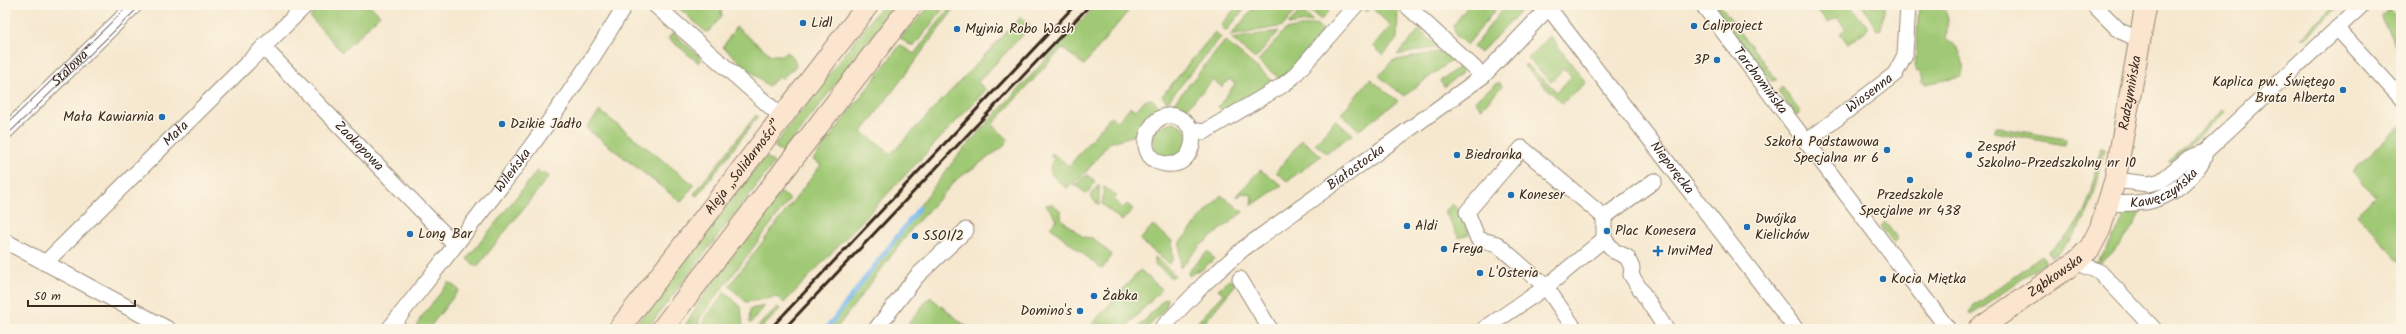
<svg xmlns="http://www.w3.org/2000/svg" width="2406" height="334" font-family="Kalam,sans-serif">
	<rect width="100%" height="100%" fill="#fcf5e5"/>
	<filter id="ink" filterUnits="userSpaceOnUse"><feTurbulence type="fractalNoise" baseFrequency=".025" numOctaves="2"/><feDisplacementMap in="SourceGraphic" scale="8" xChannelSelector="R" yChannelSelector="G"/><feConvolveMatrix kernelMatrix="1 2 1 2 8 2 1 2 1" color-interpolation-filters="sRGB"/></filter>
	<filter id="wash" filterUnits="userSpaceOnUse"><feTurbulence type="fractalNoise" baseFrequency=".012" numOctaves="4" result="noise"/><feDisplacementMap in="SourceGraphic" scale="16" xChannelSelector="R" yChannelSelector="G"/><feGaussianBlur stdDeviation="0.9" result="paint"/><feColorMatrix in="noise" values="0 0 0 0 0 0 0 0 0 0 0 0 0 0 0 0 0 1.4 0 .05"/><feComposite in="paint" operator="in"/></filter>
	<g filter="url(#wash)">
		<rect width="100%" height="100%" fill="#f6e8cf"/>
		<path fill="#a0c975" stroke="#6e7a4a" d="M321,5H370L380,15L342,52L310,17Z
			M669,5H725L721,10L722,16L709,31L706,32L679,8L674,9Z
			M882,5H896L783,153L774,146Z
			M931,5H946L915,45H910L900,38Z
			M952,5H957L862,132L891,154L1021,17L1031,26L978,82L986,90L784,303L778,297L746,302L729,286L821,165L813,160L900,45L914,54Z
			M1096,5H1133L1084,65L1062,48L992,125L1008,139L1003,147L956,180L913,227L836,329H826L959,154Z
			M1238,5H1248L1226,31L1221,25Z
			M1256,5H1294L1298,8L1283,26L1230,36Z
			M1303,5H1334L1321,20Z
			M1362,5H1392L1398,9L1397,39L1383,55L1373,46L1391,26L1371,7L1367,12L1361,7Z
			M1469,5H1499L1467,45L1456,36L1453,26Z
			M1506,5H1526L1480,53L1473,47Z
			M1712,5H1720L1777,80L1771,81Z
			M1814,5H1851L1867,26V30L1848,44L1840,33L1846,29L1837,17L1828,23Z
			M1862,5H1885L1881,29L1877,30Z
			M1919,5H1943L1948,19L1946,39C1960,45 1967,63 1961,77L1925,84L1921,81L1923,79L1920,72L1915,71Z
			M2336,5H2340L2306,37H2302Z
			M2389,8L2401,21V54L2381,18Z
			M1301,10L1313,21L1288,25Z
			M1316,24L1324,31L1288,73L1280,79L1258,61L1285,30Z
			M736,27L771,55H783L786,52L794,58L796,66L781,79L779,77L768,86L723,47Z
			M1419,30L1438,47L1397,55Z
			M1279,31L1255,59L1232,39Z
			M1215,32L1221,37L1167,102L1162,96Z
			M673,33L702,59L699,63L668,38Z
			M1550,36L1586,83L1562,103L1524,66L1526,64L1557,92L1572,76L1563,69L1551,82L1528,59Z
			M1225,41L1274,82L1225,112L1218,107L1235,84L1229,79L1222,87L1213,80L1181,114L1172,107L1173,104Z
			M1443,51L1453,59L1404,96L1379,76L1392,61Z
			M1460,66L1462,70L1461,74L1444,87L1440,81Z
			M1370,79L1398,101L1359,130L1341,114Z
			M1499,82L1502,86L1481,109L1475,100Z
			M1782,87L1801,112L1796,115L1778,92Z
			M1152,99L1162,109L1144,132L1109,143L1086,172L1067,188C1056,179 1044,173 1054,159L1050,156L1052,153L1069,166L1111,116L1117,122L1130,107L1136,110L1144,101Z
			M2223,110L2225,112L2170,163L2169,161Z
			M600,111L694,185L681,202L586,128Z
			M756,115L757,118L697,196L694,194Z
			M1335,120L1353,134L1326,153L1315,144Z
			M1174,122L1185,128L1189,143L1175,159L1159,156C1147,137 1153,126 1174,122Z
			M2401,125V263L2357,214L2375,197L2352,171Z
			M1995,127L2066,139L2065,145L1994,132Z
			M1302,140L1321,156L1287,181L1276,172Z
			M2100,148L2104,149C2095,194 2091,226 2052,257L2049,252C2089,220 2092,196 2100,148Z
			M765,156L774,163L647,329H632Z
			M1260,170L1282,185L1251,206L1253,202L1251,194L1240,193V196H1236Z
			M537,171L549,176L477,267L467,259Z
			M1087,175L1094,180V183L1087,194L1077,186H1073Z
			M1099,185V206L1090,196Z
			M1104,187L1117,196L1114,199L1123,208L1127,204L1133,209L1122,221L1102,204Z
			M780,192L790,199L700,318L698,329H683L724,263L726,264Z
			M1221,195L1243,212L1201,245L1180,268V242Z
			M1052,204L1061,211V219L1083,237L1092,238L1110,253L1111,257L1102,269L1050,227L1057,219L1046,205Z
			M1452,204L1464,215L1469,235L1459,238L1445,212Z
			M2141,210C2132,233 2116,249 2098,265L2096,263L2112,242L2125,215Z
			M1885,222L1898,239L1893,242L1881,226Z
			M1153,225L1172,241L1173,260L1169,264L1140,240Z
			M1208,251L1214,259L1200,271L1198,270L1189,276L1188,272Z
			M2042,256L2046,262L1971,315L1969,312L1974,306Z
			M1155,257L1175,275L1172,278L1155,264Z
			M1140,270L1162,289L1124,329H1088Z
			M1229,280L1236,284L1199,329H1191L1224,294L1218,289Z
			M449,282L459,290L428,329H416L420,319Z
			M725,292L741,307L743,329H703L704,320Z
			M930,297L967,327L904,329Z
			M1168,298L1166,308L1146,329H1137L1163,300Z
			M765,306L750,324L749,323L750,309Z
			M778,307L780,309L761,329H755Z"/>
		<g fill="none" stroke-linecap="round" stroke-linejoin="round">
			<path stroke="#7ebaf1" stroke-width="4.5" d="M827,328L919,208"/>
		</g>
	</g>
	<g filter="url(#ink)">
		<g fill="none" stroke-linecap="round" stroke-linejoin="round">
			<g stroke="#988976" stroke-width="17">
				<g id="street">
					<path d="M655,5L782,117"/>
					<path d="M1406,5L1483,76"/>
					<path id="s1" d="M1703,5L1948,329"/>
					<path d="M2094,5L2120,31L2140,40"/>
					<path id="s2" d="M1548,7L1796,329"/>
					<path d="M2337,28L2401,98"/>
					<path id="s3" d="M263,47L455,245"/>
					<path d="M1192,130C1195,148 1187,167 1165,164C1122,156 1161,86 1192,130L1204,132L1283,85L1293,77L1356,5"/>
					<path id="s4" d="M5,132L135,5"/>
					<path id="s5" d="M1806,142L1895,74L1905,55L1908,5"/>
					<path d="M2115,180L2148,184L2161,181L2189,158L2205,152L2362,5"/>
					<path id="s6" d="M2109,203C2144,205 2166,202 2191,176C2197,169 2204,161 2205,152"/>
					<path d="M1604,217L1654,181"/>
					<path d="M5,241L168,329"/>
					<path d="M2076,262L2100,272L2154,329"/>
					<path id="s7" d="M45,263L306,5"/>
					<path d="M1240,279L1270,329"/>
					<path id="s8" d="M389,329C472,224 557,121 625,5"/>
					<path d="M876,329L917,276L966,230"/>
					<path id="s9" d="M1161,329L1204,284L1243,249L1483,76L1551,5"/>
					<path d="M1484,329L1546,287L1604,239L1614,251L1627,257L1632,268L1631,275L1666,329"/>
					<path d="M1575,329L1546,287L1497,244L1478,239L1467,212L1522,148L1604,217V239"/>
				</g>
			</g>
			<g stroke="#988976" stroke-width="23">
				<g id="secondary">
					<path id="s10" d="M619,329L868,5"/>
					<path d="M662,329L911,5"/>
					<path id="s11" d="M1979,329L2076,262L2090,248L2100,229L2115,180L2146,5"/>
				</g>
			</g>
			<use href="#street" stroke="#fff" stroke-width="15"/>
			<use href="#secondary" stroke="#fbe5cf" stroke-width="21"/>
			<path stroke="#3b2a1e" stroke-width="1" d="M5,126L129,5
				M5,137L141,5"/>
			<path stroke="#3b2a1e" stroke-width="3" d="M770,329L1075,5
				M784,329L1090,5"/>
		</g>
	</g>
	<g fill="#1f6fb2" stroke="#fcf5e5" stroke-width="1.5">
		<circle cx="803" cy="23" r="4"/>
		<circle cx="1694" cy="26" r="4"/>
		<circle cx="957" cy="29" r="4"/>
		<circle cx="1717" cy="60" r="4"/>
		<circle cx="2343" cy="90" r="4"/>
		<circle cx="162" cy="117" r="4"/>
		<circle cx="502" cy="124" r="4"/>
		<circle cx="1887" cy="150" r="4"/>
		<circle cx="1457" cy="155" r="4"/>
		<circle cx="1969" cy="155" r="4"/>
		<circle cx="1910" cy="180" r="4"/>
		<circle cx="1511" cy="195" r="4"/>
		<circle cx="1407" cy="226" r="4"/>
		<circle cx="1747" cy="227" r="4"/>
		<circle cx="1607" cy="231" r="4"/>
		<circle cx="410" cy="234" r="4"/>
		<circle cx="915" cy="236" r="4"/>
		<circle cx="1444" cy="249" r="4"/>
		<path d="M1656 245h4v4h4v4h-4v4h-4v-4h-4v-4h4z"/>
		<circle cx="1480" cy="273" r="4"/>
		<circle cx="1883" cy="279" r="4"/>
		<circle cx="1094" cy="296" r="4"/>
		<circle cx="1080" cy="311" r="4"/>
	</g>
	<g text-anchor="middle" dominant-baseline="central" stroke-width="3" stroke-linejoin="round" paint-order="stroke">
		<g font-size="14" fill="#3b2a1e" stroke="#fcf5e5" text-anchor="start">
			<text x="811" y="23">Lidl</text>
			<text x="1702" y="26">Caliproject</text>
			<text x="965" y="29">Myjnia Robo Wash</text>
			<text x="1709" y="60" text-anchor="end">3P</text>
			<text x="2335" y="82" text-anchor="end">Kaplica pw. Świętego<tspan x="2335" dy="16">Brata Alberta</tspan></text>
			<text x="154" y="117" text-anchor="end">Mała Kawiarnia</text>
			<text x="510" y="124">Dzikie Jadło</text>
			<text x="1879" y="142" text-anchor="end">Szkoła Podstawowa<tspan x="1879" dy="16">Specjalna nr 6</tspan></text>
			<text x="1977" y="147">Zespół<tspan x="1977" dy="16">Szkolno-Przedszkolny nr 10</tspan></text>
			<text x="1465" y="155">Biedronka</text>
			<text x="1519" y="195">Koneser</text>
			<text x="1910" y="195" text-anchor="middle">Przedszkole<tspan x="1910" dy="16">Specjalne nr 438</tspan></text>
			<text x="1755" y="219">Dwójka<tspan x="1755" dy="16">Kielichów</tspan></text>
			<text x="1415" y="226">Aldi</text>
			<text x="1615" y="231">Plac Konesera</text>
			<text x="418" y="234">Long Bar</text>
			<text x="923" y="236">SSO1/2</text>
			<text x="1452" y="249">Freya</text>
			<text x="1667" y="251">InviMed</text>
			<text x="1488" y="273">L'Osteria</text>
			<text x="1891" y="279">Kocia Miętka</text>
			<text x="1102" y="296">Żabka</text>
			<text x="1072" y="311" text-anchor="end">Domino's</text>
		</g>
		<g font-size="14" fill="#3b2a1e" stroke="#fcf5e5">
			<text stroke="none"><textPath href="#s4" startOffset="91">Stalowa</textPath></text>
			<text stroke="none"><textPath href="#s1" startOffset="95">Tarchomińska</textPath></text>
			<text stroke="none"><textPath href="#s5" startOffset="80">Wiosenna</textPath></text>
			<text stroke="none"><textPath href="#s11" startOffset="299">Radzymińska</textPath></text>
			<text stroke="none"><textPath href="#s7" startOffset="184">Mała</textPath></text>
			<text stroke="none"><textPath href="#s3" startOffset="138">Zaokopowa</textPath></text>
			<text stroke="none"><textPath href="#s10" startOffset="204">Aleja „Solidarności”</textPath></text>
			<text stroke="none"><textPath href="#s9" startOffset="254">Białostocka</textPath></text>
			<text stroke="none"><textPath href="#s2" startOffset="203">Nieporęcka</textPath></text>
			<text stroke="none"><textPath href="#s8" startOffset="201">Wileńska</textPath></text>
			<text stroke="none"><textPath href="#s6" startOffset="59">Kawęczyńska</textPath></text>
			<text stroke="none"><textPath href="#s11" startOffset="93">Ząbkowska</textPath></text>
		</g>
	</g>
	<rect width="2406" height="334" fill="none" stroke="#fcf5e5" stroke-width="20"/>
	<path d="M28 300v6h107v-6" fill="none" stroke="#3b2a1e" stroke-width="2"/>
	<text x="34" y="300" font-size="12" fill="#3b2a1e" stroke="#fcf5e5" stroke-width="3" paint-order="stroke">50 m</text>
</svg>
